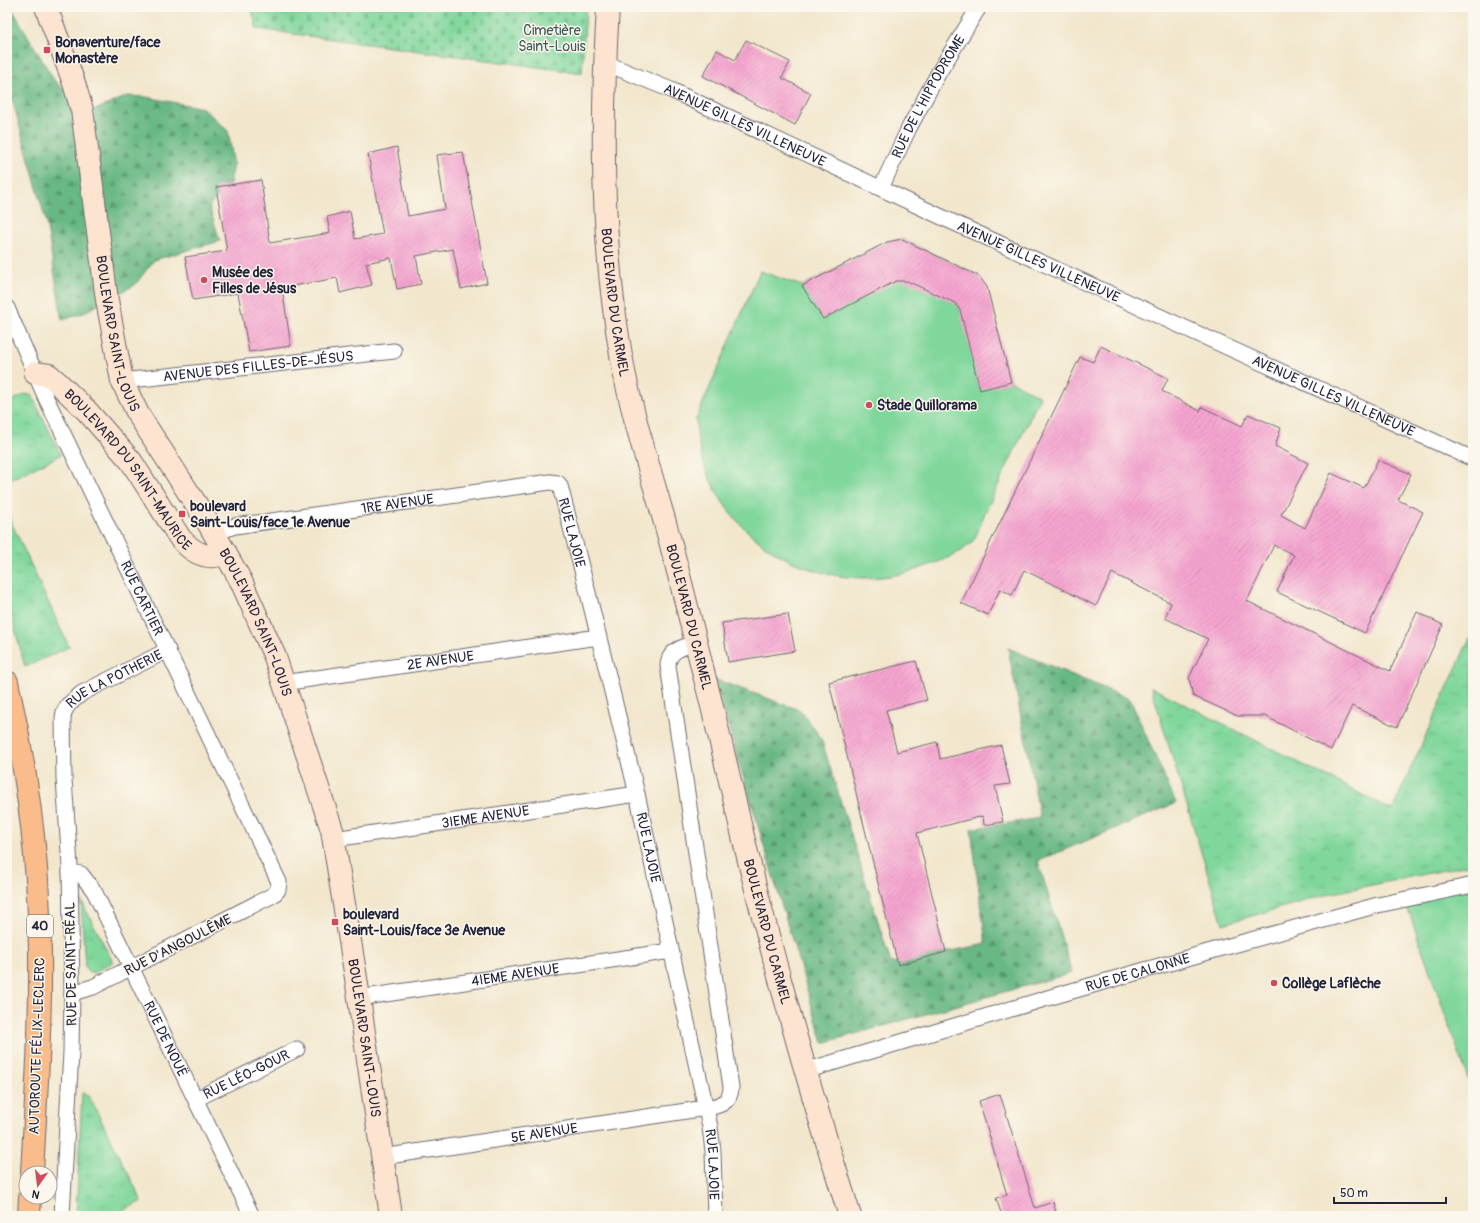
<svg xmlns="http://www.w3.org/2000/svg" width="1480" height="1223" font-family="Pangolin,sans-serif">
	<defs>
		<pattern id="grass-tufts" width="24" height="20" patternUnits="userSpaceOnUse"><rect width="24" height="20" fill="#80d79b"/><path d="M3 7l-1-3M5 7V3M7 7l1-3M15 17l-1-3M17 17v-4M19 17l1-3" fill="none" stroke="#6eb886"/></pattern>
		<pattern id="forest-firs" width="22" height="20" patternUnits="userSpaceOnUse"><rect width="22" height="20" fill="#68b883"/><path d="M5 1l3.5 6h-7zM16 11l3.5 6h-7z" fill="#55956c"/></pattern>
		<pattern id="cemetery-stones" width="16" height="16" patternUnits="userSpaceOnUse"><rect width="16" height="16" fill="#80d79b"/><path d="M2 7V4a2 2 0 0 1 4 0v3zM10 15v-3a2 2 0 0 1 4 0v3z" fill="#6eb886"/></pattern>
		<pattern id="building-hatch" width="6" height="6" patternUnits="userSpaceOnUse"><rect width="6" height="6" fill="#f5a4cf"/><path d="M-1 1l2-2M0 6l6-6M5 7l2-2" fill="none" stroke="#d28db3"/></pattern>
	</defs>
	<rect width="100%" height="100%" fill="#fbf7ec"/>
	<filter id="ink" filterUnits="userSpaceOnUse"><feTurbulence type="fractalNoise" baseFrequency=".025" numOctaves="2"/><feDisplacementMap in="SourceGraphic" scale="8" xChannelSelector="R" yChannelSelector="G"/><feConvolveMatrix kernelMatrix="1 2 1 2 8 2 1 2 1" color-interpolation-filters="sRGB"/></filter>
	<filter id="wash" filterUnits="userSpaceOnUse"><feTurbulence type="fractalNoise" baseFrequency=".012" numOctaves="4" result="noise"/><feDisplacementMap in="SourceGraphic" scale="16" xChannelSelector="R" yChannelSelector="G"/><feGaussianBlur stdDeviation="0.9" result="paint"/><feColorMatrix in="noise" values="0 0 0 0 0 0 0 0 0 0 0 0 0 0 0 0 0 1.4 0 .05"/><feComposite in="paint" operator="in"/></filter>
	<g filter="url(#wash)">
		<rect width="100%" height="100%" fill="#f2e7cd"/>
		<path fill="url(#grass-tufts)" stroke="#517c6b" d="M26,394L32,396L61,455L7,481V403Z
			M7,513L69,647L25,667L7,598Z
			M1473,631V864L1333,893L1223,924L1151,687L1392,810Z
			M81,900L113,962L93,973H89L85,967Z
			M82,1093L87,1095L91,1100L142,1201L112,1216H76Z"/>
		<path fill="url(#forest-firs)" stroke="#456d5f" d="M7,7H11L54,80L81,106L90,112L128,96L146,97L203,108L228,131L234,165L230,183L209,206L220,241L154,260L135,285L81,314L62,320L46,221L7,81Z
			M1008,648L1130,699L1176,803L1038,861L1072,973L823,1043L714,679L800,710L821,738L891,963L986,944L971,829L1040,818Z"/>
		<path fill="url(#cemetery-stones)" stroke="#517c6b" d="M251,7H586L582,73L257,29Z"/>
		<path fill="#80d79b" stroke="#517c6b" d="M902,239L979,276L1011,381L1040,397C1021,436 1003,476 984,515C982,521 976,538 972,542C959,555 941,561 924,567C819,607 700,532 696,419L760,271L802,286L887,242Z
			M1473,884V1093L1406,904Z"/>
		<g id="blocks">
			<path fill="url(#building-hatch)" d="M746,40L790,62L782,78L811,93L795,125L703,76L717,50L735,60Z
				M397,147L408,216L445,209L437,155L463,152L487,283L461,289L453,249L416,256L421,284L397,289L391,258L366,263L372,285L340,293L337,278L282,288L291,346L249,352L238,293L193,300L185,257L227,251L216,187L261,180L270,243L330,233L327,217L350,211L355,239L383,234L368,154Z
				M902,239L979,276L987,287L1011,382L980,390L960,310L955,303L907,281H896L823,319L802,286L887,242Z
				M1101,346L1168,378L1162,391L1200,411L1202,407L1242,426L1248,414L1281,428L1275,446L1308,463L1281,515L1305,528L1331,473L1364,488L1378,460L1411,474L1398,500L1423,512L1365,633L1277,592L1294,555L1274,545L1247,601L1390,671L1417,612L1443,625L1397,727L1352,706L1331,750L1265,716H1238L1193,696L1189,678L1208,639L1165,618L1171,603L1112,573L1096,606L1024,570L1012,595L1000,589L988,615L961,603L1080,357L1093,362Z
				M788,614L795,651L728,662L722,623Z
				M916,661L927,700L886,710L897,752L937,742L940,759L1001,745L1010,784L995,786L1003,822L984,825L983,816L917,833L946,952L898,965L829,682Z
				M1000,1094L1035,1208L1053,1202L1057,1216H1002L996,1198L1007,1195L979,1101Z"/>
		</g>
	</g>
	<g filter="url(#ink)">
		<use href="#blocks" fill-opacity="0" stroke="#6b676e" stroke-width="1"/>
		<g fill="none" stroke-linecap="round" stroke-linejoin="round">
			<g stroke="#6b676e" stroke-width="17">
				<g id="street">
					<path id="s1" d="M605,63L671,90L948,220L1473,459"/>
					<path id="s2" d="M881,188L909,128L939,72L979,7"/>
					<path id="s3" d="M7,308L46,398L279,882L278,890L273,895L93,987L72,993"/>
					<path id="s4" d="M122,381L394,351"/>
					<path id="s5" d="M215,533L235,526L550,482L558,483L560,486L588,593L637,794L710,1127L713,1151L715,1216"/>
					<path id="s6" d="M283,683L598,637"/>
					<path id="s7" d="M334,839L637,794"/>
					<path id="s8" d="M70,872L81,874L94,891L252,1216"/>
					<path id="s9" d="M359,998L671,951"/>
					<path id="s10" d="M805,1071L1051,997L1215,950L1378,905L1473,885"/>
					<path id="s11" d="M196,1099L297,1049"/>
					<path id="s12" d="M382,1157L706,1108C719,1106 731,1103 731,1087L668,666C668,650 683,647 696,643"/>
					<path id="s13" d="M62,1216L71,1052L72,993L70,866L64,779L63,718L64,712L68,705L82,693L168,650"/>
				</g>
			</g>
			<g stroke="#6b676e" stroke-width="24">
				<g id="secondary">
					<path id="s14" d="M46,7L73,80L82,110L107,300L122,381L138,414L210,526L241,581L275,657L332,830L356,978L391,1216"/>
					<path id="s15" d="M608,7C601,123 601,241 621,355C631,414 651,472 667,530C680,578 692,626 704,675C724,751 740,828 760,905C787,1009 817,1113 850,1216"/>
					<path id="s16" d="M35,373L49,375L57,382L86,410L131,461L180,538C192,552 207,561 226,553"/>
				</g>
			</g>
			<g stroke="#6b676e" stroke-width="24">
				<path id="highway" d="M7,682C27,770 39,861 40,952C41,1026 36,1099 32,1173
					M29,1216L30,1197"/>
			</g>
			<use href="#street" stroke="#fff" stroke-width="15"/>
			<use href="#secondary" stroke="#fde4d0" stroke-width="22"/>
			<use href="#highway" stroke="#f9bc8a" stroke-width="22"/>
		</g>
	</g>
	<g fill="#d1495b" stroke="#fbf7ec" stroke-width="1.5">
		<rect x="43" y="46" width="8" height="8" rx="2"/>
		<circle cx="204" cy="280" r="4"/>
		<circle cx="869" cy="405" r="4"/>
		<rect x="178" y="510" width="8" height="8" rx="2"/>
		<rect x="331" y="918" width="8" height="8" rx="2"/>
		<circle cx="1274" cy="983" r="4"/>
	</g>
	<g text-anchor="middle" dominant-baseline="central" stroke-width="3" stroke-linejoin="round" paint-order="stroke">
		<rect fill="#fbf7ec" stroke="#636270" stroke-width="1" x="27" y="915" width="26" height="22" rx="3"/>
		<g font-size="13" font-weight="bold" fill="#22223b">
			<text x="40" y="926">40</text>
		</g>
		<g font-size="14" fill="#3e5858" stroke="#fbf7ec">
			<text x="552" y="30">Cimetière<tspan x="552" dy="16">Saint-Louis</tspan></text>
		</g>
		<g font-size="14" font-weight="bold" fill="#22223b" stroke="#fbf7ec" text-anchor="start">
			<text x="55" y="42">Bonaventure/face<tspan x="55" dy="16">Monastère</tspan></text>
			<text x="212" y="272">Musée des<tspan x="212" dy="16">Filles de Jésus</tspan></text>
			<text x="877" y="405">Stade Quillorama</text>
			<text x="190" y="506">boulevard<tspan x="190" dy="16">Saint-Louis/face 1e Avenue</tspan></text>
			<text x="343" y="914">boulevard<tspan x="343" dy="16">Saint-Louis/face 3e Avenue</tspan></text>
			<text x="1282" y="983">Collège Laflèche</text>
		</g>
		<g font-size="14" fill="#22223b" stroke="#fbf7ec">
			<text stroke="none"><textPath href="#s2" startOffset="103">RUE DE L'HIPPODROME</textPath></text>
			<text stroke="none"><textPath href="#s1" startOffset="153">AVENUE GILLES VILLENEUVE</textPath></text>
			<text stroke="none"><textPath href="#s1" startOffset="477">AVENUE GILLES VILLENEUVE</textPath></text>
			<text stroke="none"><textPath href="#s15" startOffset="296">BOULEVARD DU CARMEL</textPath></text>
			<text stroke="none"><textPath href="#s14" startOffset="336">BOULEVARD SAINT-LOUIS</textPath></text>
			<text stroke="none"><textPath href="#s4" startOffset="137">AVENUE DES FILLES-DE-JÉSUS</textPath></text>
			<text stroke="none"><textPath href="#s1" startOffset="801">AVENUE GILLES VILLENEUVE</textPath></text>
			<text stroke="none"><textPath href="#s16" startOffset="138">BOULEVARD DU SAINT-MAURICE</textPath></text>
			<text stroke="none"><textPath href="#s5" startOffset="185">1RE AVENUE</textPath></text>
			<text stroke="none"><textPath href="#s5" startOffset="399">RUE LAJOIE</textPath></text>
			<text stroke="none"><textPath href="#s3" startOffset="320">RUE CARTIER</textPath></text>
			<text stroke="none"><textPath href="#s15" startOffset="620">BOULEVARD DU CARMEL</textPath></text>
			<text stroke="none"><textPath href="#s14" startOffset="660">BOULEVARD SAINT-LOUIS</textPath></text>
			<text stroke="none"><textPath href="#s6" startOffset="159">2E AVENUE</textPath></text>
			<text stroke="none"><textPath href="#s13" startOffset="566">RUE LA POTHERIE</textPath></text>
			<text stroke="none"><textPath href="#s7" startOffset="153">3IEME AVENUE</textPath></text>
			<text stroke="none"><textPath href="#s5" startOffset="723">RUE LAJOIE</textPath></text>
			<text stroke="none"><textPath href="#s15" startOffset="944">BOULEVARD DU CARMEL</textPath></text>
			<text transform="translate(178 945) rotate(-27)">RUE D'ANGOULÊME</text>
			<text transform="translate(71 964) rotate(-91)">RUE DE SAINT-RÉAL</text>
			<text stroke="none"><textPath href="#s10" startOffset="347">RUE DE CALONNE</textPath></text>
			<text stroke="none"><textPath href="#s9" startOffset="158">4IEME AVENUE</textPath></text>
			<text stroke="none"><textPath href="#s14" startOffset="1092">BOULEVARD SAINT-LOUIS</textPath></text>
			<text stroke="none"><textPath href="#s8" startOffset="197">RUE DE NOUË</textPath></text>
			<text transform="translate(37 1046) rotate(-88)">AUTOROUTE FÉLIX-LECLERC</text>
			<text stroke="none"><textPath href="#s11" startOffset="56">RUE LÉO-GOUR</textPath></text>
			<text stroke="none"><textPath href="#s12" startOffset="164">5E AVENUE</textPath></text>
			<text stroke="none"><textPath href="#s5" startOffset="1047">RUE LAJOIE</textPath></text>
		</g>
	</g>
	<rect width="1480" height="1223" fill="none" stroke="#fbf7ec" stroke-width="24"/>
	<g transform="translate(38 1185) rotate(194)"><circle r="19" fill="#fbf7ec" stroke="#a4a2a5"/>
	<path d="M0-3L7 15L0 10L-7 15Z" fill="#d1495b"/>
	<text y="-6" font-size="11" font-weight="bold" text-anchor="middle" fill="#22223b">N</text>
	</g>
	<path d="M1334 1197v6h112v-6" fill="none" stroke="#22223b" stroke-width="2"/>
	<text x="1340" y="1197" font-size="12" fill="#22223b" stroke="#fbf7ec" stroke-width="3" paint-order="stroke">50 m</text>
</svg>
